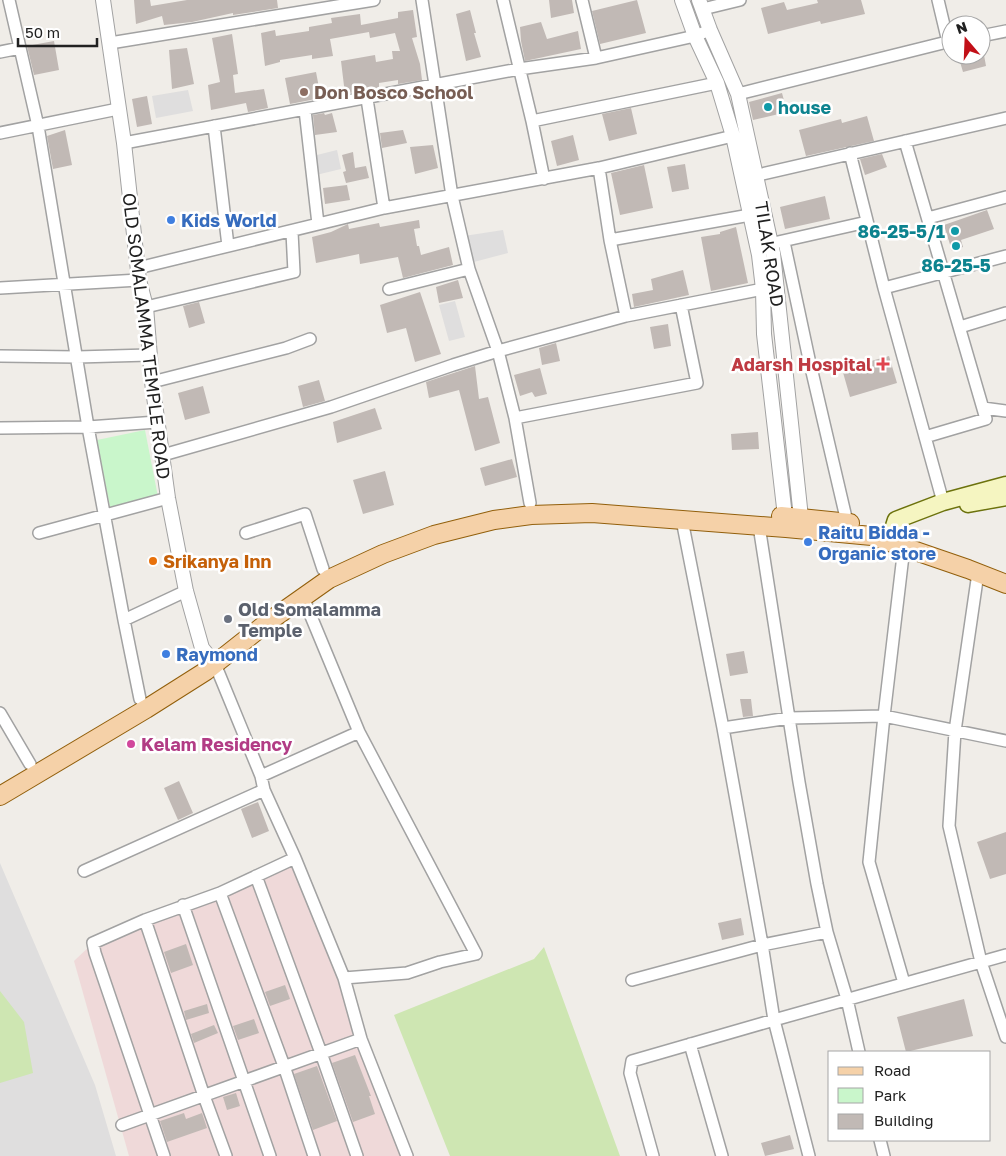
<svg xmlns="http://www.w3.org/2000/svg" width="1006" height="1156" font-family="'Golos Text',sans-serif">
	<rect width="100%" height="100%" fill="#f0ede8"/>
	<path fill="#dfdede" d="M188,90L193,111L156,118L152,96Z
		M337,150L341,169L316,175L313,156Z
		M503,230L508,253L470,263L464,236Z
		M455,301L465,337L449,341L439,305Z
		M0,863L95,1085L116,1156H0Z"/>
	<path fill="#efd9d9" d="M295,858L402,1156H129L74,961L93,943Z"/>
	<path fill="#cee6b2" d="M544,947L620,1156H450L394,1015L534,959Z
		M0,991L24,1022L33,1073L0,1083Z"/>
	<path fill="#c9f6cb" d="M145,430L158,497L110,507L97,440Z"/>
	<path fill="#c1b9b5" d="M134,0H150L151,6L187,0H277L278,8L233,15V13L192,22L164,25L162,16L136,24Z
		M549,0H572L574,13L551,18Z
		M637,0L646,33L600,44L592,11Z
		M817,0H861L865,14L821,24L820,21L768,34L761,8L784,2L787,10L818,3Z
		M413,10L417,37L412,38L420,64L422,80L398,84V80L379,83V88L345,94L341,61L375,55L376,62L393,59L392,51H400L395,33L370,38L369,32L330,39L333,56L312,59V55L280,60V62L265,66L261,33L275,30L276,36L309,31V27L332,23L331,18L360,14L361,25L398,18V12Z
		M470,10L476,33H474L481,57L466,61L456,14Z
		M541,22L547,39L578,31L581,49L525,61L521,41L520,27Z
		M232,34L238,74L233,75L235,93L264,89L268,108L248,112L246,103L211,110L208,85L220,82L212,38Z
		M54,41L59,70L34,75L27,46Z
		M187,48L194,84L172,89L169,50Z
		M958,55H984L986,66L963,72Z
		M316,72L321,98L290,104L285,78Z
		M782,93L787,112L753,120L749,102Z
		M147,96L152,124L137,127L132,99Z
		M631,108L637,134L609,141L602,114Z
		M324,113L325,115L332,113L337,132L315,135L313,115Z
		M867,116L874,141L806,156L799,130L841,119L842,123Z
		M65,130L72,165L53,169L47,136Z
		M403,130L407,143L382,148L380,133Z
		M573,135L579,160L557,166L551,141Z
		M433,145L438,168L415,174L410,147Z
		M353,152L355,168L366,166L369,178L346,183L343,172L346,171L342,155Z
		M882,154L887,167L865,175L860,159Z
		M685,164L689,189L672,192L667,167Z
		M644,165L653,208L620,215L611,173Z
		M347,185L350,200L325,204L323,188Z
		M825,196L830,219L785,229L780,207Z
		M987,210L994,229L961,240L963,247L952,251L944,225Z
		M419,220L420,228L414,229L417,246H419L421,255L449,247L453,265L403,278L398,257L360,264L359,254L316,263L312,237L331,232L348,224L349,229L379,223L380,227Z
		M736,227L748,283L711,291L701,237L720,234V232Z
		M683,270L689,295L634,307L632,294L653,290L651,279Z
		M458,280L463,298L439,303L436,287Z
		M420,292L441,354L415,362L406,328L387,333L380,305Z
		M199,302L205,323L189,328L183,306Z
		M668,324L671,346L654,349L650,327Z
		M556,343L560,361L542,365L539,348Z
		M889,356L897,383L850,397L842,369Z
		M475,366L479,399L488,397L500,443L475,451L459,390L429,398L426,382Z
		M540,368L547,394L535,397L532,392L520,396L514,375Z
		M319,380L325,401L303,407L298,386Z
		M203,386L210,413L185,420L178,393Z
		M375,408L382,429L337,443L333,422Z
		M758,432L759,449L732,450L731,434Z
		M512,459L517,477L485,486L480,468Z
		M385,471L394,505L363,514L353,480Z
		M744,651L748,673L730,676L726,654Z
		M740,699H751L753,716L743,717Z
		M179,781L193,813L178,820L164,788Z
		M258,802L269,831L252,838L241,809Z
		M1006,832V874L990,879L977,842Z
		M741,918L744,935L722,940L718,923Z
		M186,944L193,965L171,973L164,952Z
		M285,985L290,999L270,1006L265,992Z
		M964,999L973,1036L906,1052L897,1017Z
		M207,1004L209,1013L186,1020L184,1011Z
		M254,1019L259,1033L238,1040L233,1026Z
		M214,1025L218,1033L194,1043L191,1034Z
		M355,1055L371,1096H369L375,1114L353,1122L332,1063Z
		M317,1066L337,1121L313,1130L294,1074Z
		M236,1093L240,1106L227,1110L223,1097Z
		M184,1113L186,1119L202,1113L207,1128L167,1142L160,1121Z
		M790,1135L794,1149L765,1156L761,1143Z"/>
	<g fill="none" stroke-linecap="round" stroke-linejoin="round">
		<g stroke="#a2a2a2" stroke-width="14">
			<path id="minor" d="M9,0L38,126L88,427L124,620L140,699
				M422,0L452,196L469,269L498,351L515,418L530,503
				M503,0L532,121L544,179
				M582,0L596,58
				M938,0L948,42
				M703,9L740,0
				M981,36L1006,31
				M110,43L374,0
				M0,52L20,48
				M738,94L951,41
				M367,99L384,208
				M305,110L318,224
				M532,121L717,83
				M214,126L228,246
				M0,133L118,109
				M905,141L986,419L925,437
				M124,143L519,69L596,58L695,36L710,30
				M850,153L884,288L943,502
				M599,168L610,240L626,316
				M749,177L1006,118
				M928,218L1006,197
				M610,240L750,215
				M778,242L867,222
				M784,242L809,359L847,522
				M138,268L384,208L599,168L733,136
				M0,288L139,280
				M884,288L1006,256
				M389,289L469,269
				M146,307L294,272L292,232
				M960,327L1006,313
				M0,356L77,357L149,355
				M152,382L286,348L310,339
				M983,408L1006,411
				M515,418L697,383L681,305
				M0,428L88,427L157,422
				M163,455L331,407L453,365L498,351L626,316L763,289
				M682,520L723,728L762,944L774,1020L809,1156
				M759,526L799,782L817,884L827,932L847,999L859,1052
				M39,533L168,498
				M246,533L305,514L323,569
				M904,547L884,716L869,862L904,983
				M978,573L955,731L949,826L981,962L1006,1037
				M303,597L359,732L476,954L440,962L407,973L344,978
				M124,620L186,591
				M215,664L261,776L264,790L295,858L344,978L361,1039L407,1156
				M0,713L30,764
				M723,728L789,718L884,716L1006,741
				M261,776L359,732
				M84,871L264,790
				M256,876L321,1053L357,1156
				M220,893L284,1066L314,1156
				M183,905L270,1156
				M145,920L204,1096L226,1156
				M632,980L762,945L827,932
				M690,1044L722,1156
				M122,1125L361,1039
				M880,1140L884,1156
				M164,1156L95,953L93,943L145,920L220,893L295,858
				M653,1156L630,1073L632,1061L774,1020L1006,955"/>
		</g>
		<g stroke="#a2a2a2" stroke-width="16">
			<path id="tertiary" d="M103,0L124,143L139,280L146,307L152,382L168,498L186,591L202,648L215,664
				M682,0L695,36L717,83L733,136L759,255L763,289L764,334L786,525
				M699,0L710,30L738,94L773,253L802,527"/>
		</g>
		<g stroke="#6c720d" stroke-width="19">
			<path id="secondary" d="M968,504L1006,497
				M889,542L896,520L943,502L1006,485"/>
		</g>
		<g stroke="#925f0b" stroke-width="20">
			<path id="primary" d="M781,516L850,523
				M0,796L146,709L206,671L268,622L329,579L383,554L434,535L494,520L531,515L592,513L786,528L872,536L968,569L1006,584"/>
		</g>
		<use href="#minor" stroke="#fff" stroke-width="11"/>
		<use href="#tertiary" stroke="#fff" stroke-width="14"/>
		<use href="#secondary" stroke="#f5f5c1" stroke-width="16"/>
		<use href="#primary" stroke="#f5d1a8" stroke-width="18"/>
	</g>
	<circle fill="#8d6e63" stroke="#fff" stroke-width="2" cx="304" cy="92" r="5"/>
	<g fill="#0f9aa8" stroke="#fff" stroke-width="2">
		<circle cx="768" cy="107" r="5"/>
		<circle cx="955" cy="231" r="5"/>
		<circle cx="956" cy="246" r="5"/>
	</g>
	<g fill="#3f7fe0" stroke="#fff" stroke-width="2">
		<circle cx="171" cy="220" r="5"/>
		<circle cx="808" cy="542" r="5"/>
		<circle cx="166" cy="654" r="5"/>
	</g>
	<path fill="#e0444e" stroke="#fff" stroke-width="2" d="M880.5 356.5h5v5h5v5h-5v5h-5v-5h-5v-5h5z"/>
	<circle fill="#e8710a" stroke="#fff" stroke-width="2" cx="153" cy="561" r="5"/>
	<circle fill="#6b7280" stroke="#fff" stroke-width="2" cx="228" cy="619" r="5"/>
	<circle fill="#d1479c" stroke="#fff" stroke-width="2" cx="131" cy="744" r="5"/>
	<g text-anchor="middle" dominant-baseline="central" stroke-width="5" stroke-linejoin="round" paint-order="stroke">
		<g font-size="18" font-weight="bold" fill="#785e54" stroke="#fff" text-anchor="start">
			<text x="314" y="92">Don Bosco School</text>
		</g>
		<g font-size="18" font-weight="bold" fill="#0d838f" stroke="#fff" text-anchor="start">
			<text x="778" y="107">house</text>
			<text x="945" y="231" text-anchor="end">86-25-5/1</text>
			<text x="956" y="265" text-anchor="middle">86-25-5</text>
		</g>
		<g font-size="18" font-weight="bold" fill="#366cbe" stroke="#fff" text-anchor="start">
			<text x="181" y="220">Kids World</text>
			<text x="818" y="532">Raitu Bidda -<tspan x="818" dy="21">Organic store</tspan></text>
			<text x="176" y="654">Raymond</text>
		</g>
		<g font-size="18" fill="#212121" stroke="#fff">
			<text transform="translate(770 254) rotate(81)">TILAK ROAD</text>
			<text transform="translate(147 336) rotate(83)">OLD SOMALAMMA TEMPLE ROAD</text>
		</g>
		<g font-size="18" font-weight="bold" fill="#be3a42" stroke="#fff" text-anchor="end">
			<text x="872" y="364">Adarsh Hospital</text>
		</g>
		<g font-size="18" font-weight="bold" fill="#c56008" stroke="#fff" text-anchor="start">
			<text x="163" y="561">Srikanya Inn</text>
		</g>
		<g font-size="18" font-weight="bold" fill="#5b616d" stroke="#fff" text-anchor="start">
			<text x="238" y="609">Old Somalamma<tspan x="238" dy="21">Temple</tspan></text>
		</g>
		<g font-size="18" font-weight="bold" fill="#b23c85" stroke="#fff" text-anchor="start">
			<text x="141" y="744">Kelam Residency</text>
		</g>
	</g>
	<rect x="828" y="1051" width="162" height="90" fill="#ffffff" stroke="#a6a6a6"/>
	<rect x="838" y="1067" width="25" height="8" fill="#f5d1a8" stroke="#a6a6a6"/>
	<text x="874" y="1076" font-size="15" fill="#212121">Road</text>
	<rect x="838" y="1088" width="25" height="15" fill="#c9f6cb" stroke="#a6a6a6"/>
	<text x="874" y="1101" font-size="15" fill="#212121">Park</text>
	<rect x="838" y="1114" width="25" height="15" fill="#c1b9b5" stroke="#a6a6a6"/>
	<text x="874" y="1126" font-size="15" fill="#212121">Building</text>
	<g transform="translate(966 40) rotate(341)"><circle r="24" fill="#ffffff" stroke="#a6a6a6"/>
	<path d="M0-4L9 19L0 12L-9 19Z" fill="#c20f17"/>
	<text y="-8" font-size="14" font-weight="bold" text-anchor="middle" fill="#212121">N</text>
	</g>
	<path d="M18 38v8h79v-8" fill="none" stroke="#212121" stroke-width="2.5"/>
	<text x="25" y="38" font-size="15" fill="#212121" stroke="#ffffff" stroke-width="4" paint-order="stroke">50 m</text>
</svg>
